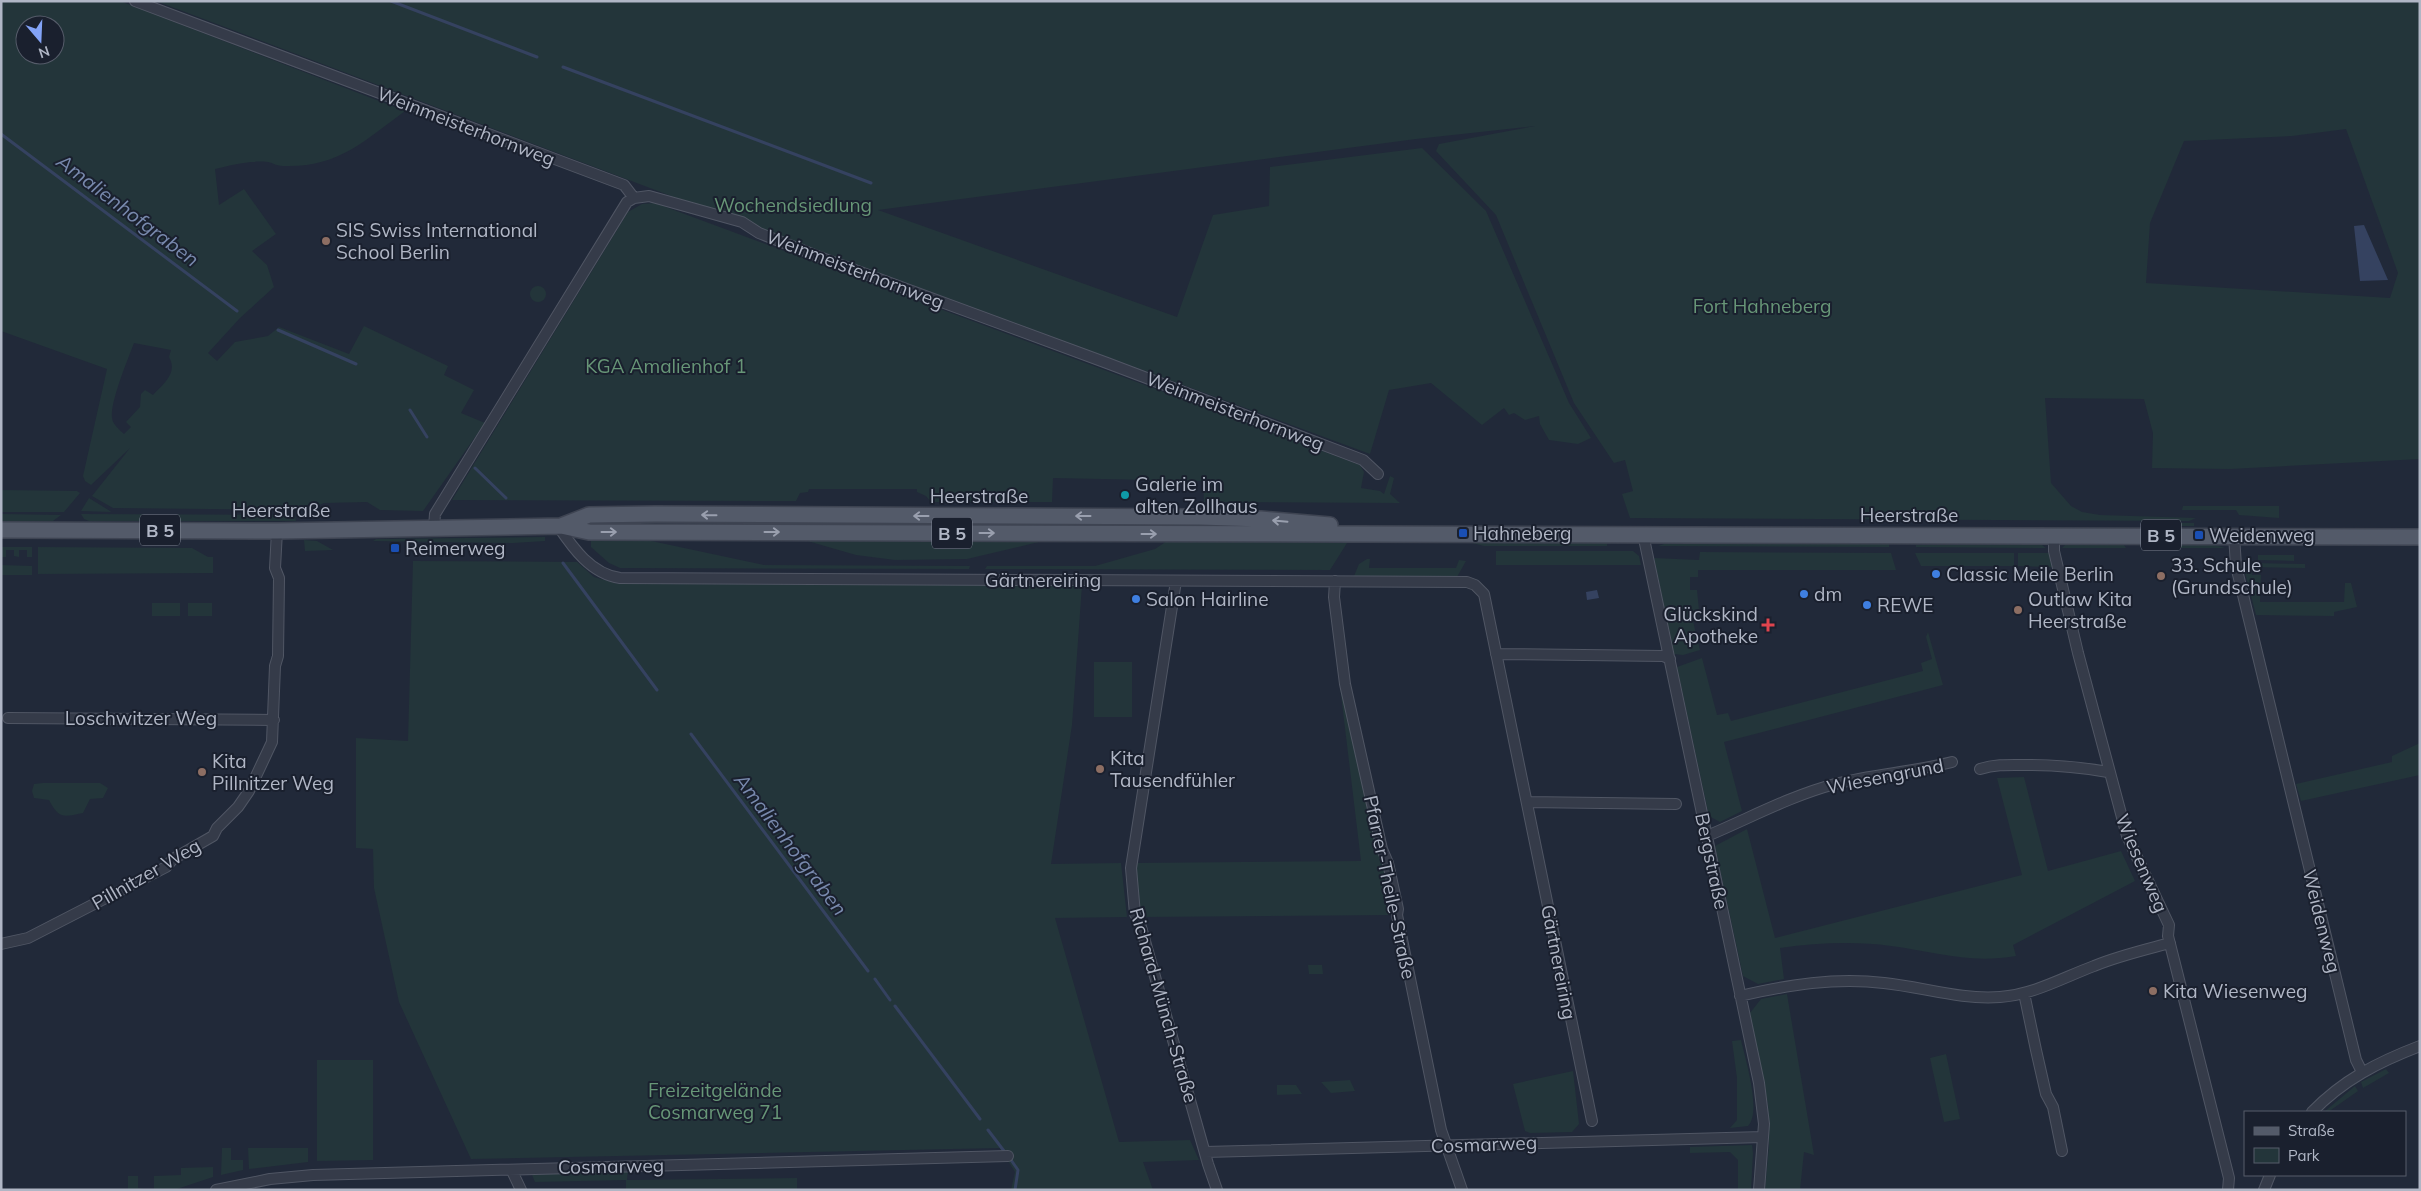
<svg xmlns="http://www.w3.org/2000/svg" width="2421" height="1191" font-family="Mulish,sans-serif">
	<rect width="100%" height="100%" fill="#212939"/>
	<path fill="#23353a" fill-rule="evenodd" d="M4,1H120L405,111C364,141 338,168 283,166C277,166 273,163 268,162C251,160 231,165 215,169L219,205L244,189L276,234L252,251L267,265L274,287L240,318L208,353L217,361L235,342L268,336L279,327L349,354L364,326L448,366L444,375L474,390L461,413L485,423L423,511L380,510L367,502L324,503L308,510L113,508L92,496L130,448L91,485L85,481L83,476L107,369L1,331V4ZM25,25H55V55H25ZM134,343L171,350L169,357C178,373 164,383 153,395L145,390L141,394L140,407L126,422L131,427L124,434C119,429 113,425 112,418C110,402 128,359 134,343Z
		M156,1H2420V459L2230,469L2152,468L2153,433L2144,399L2045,398L2051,483L2071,506L2082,512L2100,515L2196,518L2189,521L1630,518L1622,494L1633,491L1625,460L1614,463L1574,403L1496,215L1436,151L1439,144L1535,126L1416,139L878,210L1177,317L1213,215L1269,206L1270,167L1422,148L1486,211L1569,403L1591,438L1578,444L1549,440L1540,424L1539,416L1525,420L1514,413L1509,415L1504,408L1482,425L1431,383L1389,390L1370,454L679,199ZM2346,129L2398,273L2390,298L2146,283L2150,223L2184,141L2292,136Z
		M655,203L1360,465L1364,472L1361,488L1380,491L1384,494L1390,476L1394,478L1390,494L1400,503L1204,502L1203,481L1053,478L1052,502H931L926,496L917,492V489H809L808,492L800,493L796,501L452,500L628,212L642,204Z
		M530 294a8 8 0 1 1 16 0a8 8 0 1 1-16 0Z
		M1,490L77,491L80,493L64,512H1Z
		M89,498L110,511L111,512L81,511Z
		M2183,506H2279V518L2239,515L2236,510H2182Z
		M1,514L61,515L53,521H1Z
		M81,514L295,515L296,521H89L84,519Z
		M2157,523H2194V526H2158Z
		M545,537V541L513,543L373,541L376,539Z
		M591,537L642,539L764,565L970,566L969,569L620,568L609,563L591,547Z
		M1170,539L1347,543L1330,570L985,569L987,566H1095L1155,549Z
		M304,540L317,541L333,550L305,551Z
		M693,540H1149L1043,541L967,559L895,560L856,555L804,540Z
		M1472,543H1607V546H1484Z
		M1664,544H1889V547L1658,546Z
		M1916,545H2042L2046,548L1916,547Z
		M2065,545H2124L2126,548H2062Z
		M2167,545H2215L2225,548H2166Z
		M1,547H32V557H27V550H19V557L14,556V550H6V557H2Z
		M38,547L192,548L208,557H213V573L38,574Z
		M1496,551H1633L1639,556L1641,565H1496Z
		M1700,552L1891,553L1896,570H1698V577H1690V590H1697L1699,610L1691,613L1700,650L1683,655L1674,654L1654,558L1699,560Z
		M1915,553H2014V566H1921Z
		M2018,553H2049L2053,567L2018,566Z
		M2258,555H2294V561L2258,560Z
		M1367,559H1370L1369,568H1456L1459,560L1466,561L1457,577L1354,576L1359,564Z
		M413,561L577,562L594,577L618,584L1082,585L1072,725L1051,864L1121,863L1127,917L1055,918L1119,1142L1190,1140L1199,1160L1143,1162L1153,1190H1011L1015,1172L1000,1148L471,1159L399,1002L374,888L373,849L356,848V738L408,741Z
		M2247,563L2305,564V568L2251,567L2252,575H2261L2260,602H2344L2345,583H2351L2357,607L2334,612V616L2256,615L2243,565Z
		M1,565L32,566V575H1Z
		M152,603H180V616H152Z
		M188,603H212V616H188Z
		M1928,632L1943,685L1724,742L1742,811L1720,822L1709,816L1677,667L1702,658L1717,715L1728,713L1731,721L1923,671L1921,663L1932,659L1926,637Z
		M1094,662H1132V717H1094Z
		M1338,670L1380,861L1384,864L1394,912L1392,915L1142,917L1139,914L1134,866L1136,863L1361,861Z
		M2420,743V775L2301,801L2296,784L2392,762V756Z
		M2024,777L2048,871L2121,851L2135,881L2013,945L2016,956C1968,964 1937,952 1891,946C1854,941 1817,943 1780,948L1784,979L1758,984L1743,976L1715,846L1747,829L1775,938L2022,875L1997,778Z
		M43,783H100L108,788L103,798L90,799L83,813C63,817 59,819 49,800L34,798L32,791L34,784Z
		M1308,965H1322L1323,974H1309Z
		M1787,994L1814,1155L1804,1152L1800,1190H1765L1769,1146L1768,1105L1750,1013L1761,999Z
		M1741,1040C1745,1058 1762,1112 1748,1126L1730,1128L1737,1120V1078L1732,1041Z
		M1946,1054L1960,1119L1944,1122L1930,1058Z
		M317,1060H373V1160L317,1161Z
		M2386,1069L2389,1073L2363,1088L2361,1082Z
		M1573,1071L1579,1124L1572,1132L1530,1133L1525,1131L1513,1084Z
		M1350,1080L1355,1091L1331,1093L1321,1082Z
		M1277,1085H1296L1302,1094L1277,1095Z
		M2355,1086L2358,1091L2328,1112H2324Z
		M1752,1145L1753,1153L1751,1190H1738V1160L1730,1152L1690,1153V1147Z
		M222,1148H231V1160H243V1170L221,1175Z
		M248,1148H308V1162L249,1169Z
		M213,1167V1177L174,1190H154V1176L181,1175V1168Z
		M628,1169L627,1180L797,1178V1190H626V1180L535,1182L532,1175Z
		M128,1176H138V1188L149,1190H128Z"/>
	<path fill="#354260" d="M2364,225L2388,280L2360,281L2354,226Z
		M1597,590L1599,598L1587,600L1586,592Z"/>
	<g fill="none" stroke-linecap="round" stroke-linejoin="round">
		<path stroke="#354260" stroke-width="3" d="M391,1L537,57
			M563,67L871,183
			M1,134L237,311
			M278,330L356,364
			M410,410L427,437
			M475,468L506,498
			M563,563L657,690
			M691,734L868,971
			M875,979L890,1000
			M895,1006L980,1119
			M988,1130L1004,1151
			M1011,1160L1018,1170L1015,1190"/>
		<g stroke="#505664" stroke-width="12">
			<path id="street" d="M135,1L624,185L634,198
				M558,526C573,548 591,574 620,578L1467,582L1475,585L1484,594L1592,1121
				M434,527L435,514L627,202L634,198L649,196L742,222L759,233L825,259L1107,363L1363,460L1378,474
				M1643,534L1759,1083L1764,1124L1759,1190
				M2054,535V551L2078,653L2127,836L2169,925L2168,936L2229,1178L2228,1190
				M2234,535L2236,566L2356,1060L2362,1072
				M1176,581L1131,868L1135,914L1139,920L1208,1164L1217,1190
				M1335,581L1334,597L1345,684L1382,849L1388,863L1398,909L1397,915L1441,1130L1462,1190
				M1496,654L1663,656L1670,659
				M8,718L274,720
				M1980,769C1996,764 2010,765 2027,765C2055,765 2080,767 2108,772
				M1527,802L1676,804
				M1707,836C1750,818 1790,796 1835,784C1874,774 1914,772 1952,762
				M1,944L28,938L166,867L173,859L213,836L217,828L238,807L249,791L272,742L275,666L278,656L279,578L275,568L277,531
				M2024,993L2036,1050L2046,1094L2053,1107L2062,1151
				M1740,996C1788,985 1835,977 1884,983C1923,987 1960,1000 2000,997C2035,994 2062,978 2094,966C2118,956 2144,950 2170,943
				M2312,1112C2343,1080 2378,1062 2420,1046
				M1205,1152L1763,1137
				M512,1171L521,1190
				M216,1190L270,1179L313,1175L1008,1156
				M2264,1190L2270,1175"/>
		</g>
		<g stroke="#3e4452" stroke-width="18">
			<path id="primary" d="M561,526L589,515L655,514L1201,517L1261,519L1330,525
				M1,530L277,531L561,526L589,532L2420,537"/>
		</g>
		<use href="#street" stroke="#353b49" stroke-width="10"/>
		<use href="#primary" stroke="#535a69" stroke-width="15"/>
	</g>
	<defs><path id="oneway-shaft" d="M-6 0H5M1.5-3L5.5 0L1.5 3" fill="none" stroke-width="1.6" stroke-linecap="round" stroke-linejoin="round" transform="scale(1.25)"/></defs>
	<g stroke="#999fae">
		<use href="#oneway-shaft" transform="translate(709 515) rotate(-179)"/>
		<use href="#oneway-shaft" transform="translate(921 516) rotate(180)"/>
		<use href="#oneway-shaft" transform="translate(1083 516) rotate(-180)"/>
		<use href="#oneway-shaft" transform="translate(1280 521) rotate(-175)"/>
		<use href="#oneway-shaft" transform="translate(609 532)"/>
		<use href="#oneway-shaft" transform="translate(772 532)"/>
		<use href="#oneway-shaft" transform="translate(987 533)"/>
		<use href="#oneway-shaft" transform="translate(1149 534)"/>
	</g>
	<g fill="#8d6e63" stroke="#1a202e" stroke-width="2">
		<circle cx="326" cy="241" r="5"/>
		<circle cx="2161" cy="576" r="5"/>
		<circle cx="2018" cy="610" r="5"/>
		<circle cx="1100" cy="769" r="5"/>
		<circle cx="202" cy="772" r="5"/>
		<circle cx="2153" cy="991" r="5"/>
	</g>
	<circle fill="#0f9aa8" stroke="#1a202e" stroke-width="2" cx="1125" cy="495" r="5"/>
	<g fill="#1a4fb4" stroke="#1a202e" stroke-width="2">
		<rect x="1458" y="528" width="10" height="10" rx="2.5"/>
		<rect x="2194" y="530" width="10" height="10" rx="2.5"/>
		<rect x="390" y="543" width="10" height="10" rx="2.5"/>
	</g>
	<g fill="#3f7fe0" stroke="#1a202e" stroke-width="2">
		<circle cx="1936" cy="574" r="5"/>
		<circle cx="1804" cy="594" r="5"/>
		<circle cx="1136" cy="599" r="5"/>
		<circle cx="1867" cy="605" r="5"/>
	</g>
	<path fill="#e0444e" stroke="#1a202e" stroke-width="2" d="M1765.5 617.5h5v5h5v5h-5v5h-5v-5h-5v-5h5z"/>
	<g text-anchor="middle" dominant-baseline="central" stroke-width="4" stroke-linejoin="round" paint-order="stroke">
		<g fill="#1a202e" stroke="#838998" stroke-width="1">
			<rect x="140" y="514.5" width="40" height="31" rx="4"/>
			<rect x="932" y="517.5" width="40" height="31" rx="4"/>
			<rect x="2141" y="519.5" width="40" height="31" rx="4"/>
		</g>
		<g font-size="18" font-weight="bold" fill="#b0b6c5">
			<text x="160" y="530">B 5</text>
			<text x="952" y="533">B 5</text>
			<text x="2161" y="535">B 5</text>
		</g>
		<g font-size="19" fill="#b0b6c5" stroke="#1a202e">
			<text transform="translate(466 126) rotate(21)">Weinmeisterhornweg</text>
			<text transform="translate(855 269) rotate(21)">Weinmeisterhornweg</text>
			<text transform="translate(1235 411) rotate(21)">Weinmeisterhornweg</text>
			<text x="979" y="496">Heerstraße</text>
			<text x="281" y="510">Heerstraße</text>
			<text x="1909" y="515">Heerstraße</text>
			<text x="1043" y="580">Gärtnereiring</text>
			<text x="141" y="718">Loschwitzer Weg</text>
			<text transform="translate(1885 776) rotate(-11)">Wiesengrund</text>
			<text transform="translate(1712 861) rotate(78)">Bergstraße</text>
			<text transform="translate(2142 863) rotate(67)">Wiesenweg</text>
			<text transform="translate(146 874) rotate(-30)">Pillnitzer Weg</text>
			<text transform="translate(1390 887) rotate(78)">Pfarrer-Theile-Straße</text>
			<text transform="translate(2322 921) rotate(76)">Weidenweg</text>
			<text transform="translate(1559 962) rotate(79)">Gärtnereiring</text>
			<text transform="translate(1164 1005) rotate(74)">Richard-Münch-Straße</text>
			<text transform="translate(1484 1144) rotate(-2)">Cosmarweg</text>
			<text transform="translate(611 1166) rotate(-1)">Cosmarweg</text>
		</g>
		<g font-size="19" fill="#679677" stroke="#1a202e">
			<text x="793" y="205">Wochendsiedlung</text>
			<text x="1762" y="306">Fort Hahneberg</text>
			<text x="666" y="366">KGA Amalienhof 1</text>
			<text x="715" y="1090">Freizeitgelände<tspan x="715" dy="22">Cosmarweg 71</tspan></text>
		</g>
		<g font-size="19" fill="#b0b6c5" stroke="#1a202e" text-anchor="start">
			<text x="336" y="230">SIS Swiss International<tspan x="336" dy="22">School Berlin</tspan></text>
			<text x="1135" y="484">Galerie im<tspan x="1135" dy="22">alten Zollhaus</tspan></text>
			<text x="1473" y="533">Hahneberg</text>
			<text x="2209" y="535">Weidenweg</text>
			<text x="405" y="548">Reimerweg</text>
			<text x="2171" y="565">33. Schule<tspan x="2171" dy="22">(Grundschule)</tspan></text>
			<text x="1946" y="574">Classic Meile Berlin</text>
			<text x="1814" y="594">dm</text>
			<text x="1146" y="599">Salon Hairline</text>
			<text x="2028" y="599">Outlaw Kita<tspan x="2028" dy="22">Heerstraße</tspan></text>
			<text x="1877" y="605">REWE</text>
			<text x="1758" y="614" text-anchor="end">Glückskind<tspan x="1758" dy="22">Apotheke</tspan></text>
			<text x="1110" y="758">Kita<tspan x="1110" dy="22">Tausendfühler</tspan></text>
			<text x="212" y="761">Kita<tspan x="212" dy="22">Pillnitzer Weg</tspan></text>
			<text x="2163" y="991">Kita Wiesenweg</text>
		</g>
		<g font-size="20" font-style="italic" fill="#7889ad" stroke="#1a202e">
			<text transform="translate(128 210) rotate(37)">Amalienhofgraben</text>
			<text transform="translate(791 844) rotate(53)">Amalienhofgraben</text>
		</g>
	</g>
	<rect width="2421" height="1191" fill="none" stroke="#b0b6c5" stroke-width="5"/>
	<rect x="2244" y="1111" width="162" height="65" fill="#1a202e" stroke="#565c6a"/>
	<rect x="2254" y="1127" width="25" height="8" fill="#535a69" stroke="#565c6a"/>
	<text x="2288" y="1136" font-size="15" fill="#b0b6c5">Straße</text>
	<rect x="2254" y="1148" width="25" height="15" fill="#23353a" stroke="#565c6a"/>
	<text x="2288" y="1161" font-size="15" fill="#b0b6c5">Park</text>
	<g transform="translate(40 40) rotate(161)"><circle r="24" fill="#1a202e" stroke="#565c6a"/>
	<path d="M0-4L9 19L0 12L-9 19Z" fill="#83a3f7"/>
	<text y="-8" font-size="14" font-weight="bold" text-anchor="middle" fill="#b0b6c5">N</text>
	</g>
</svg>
